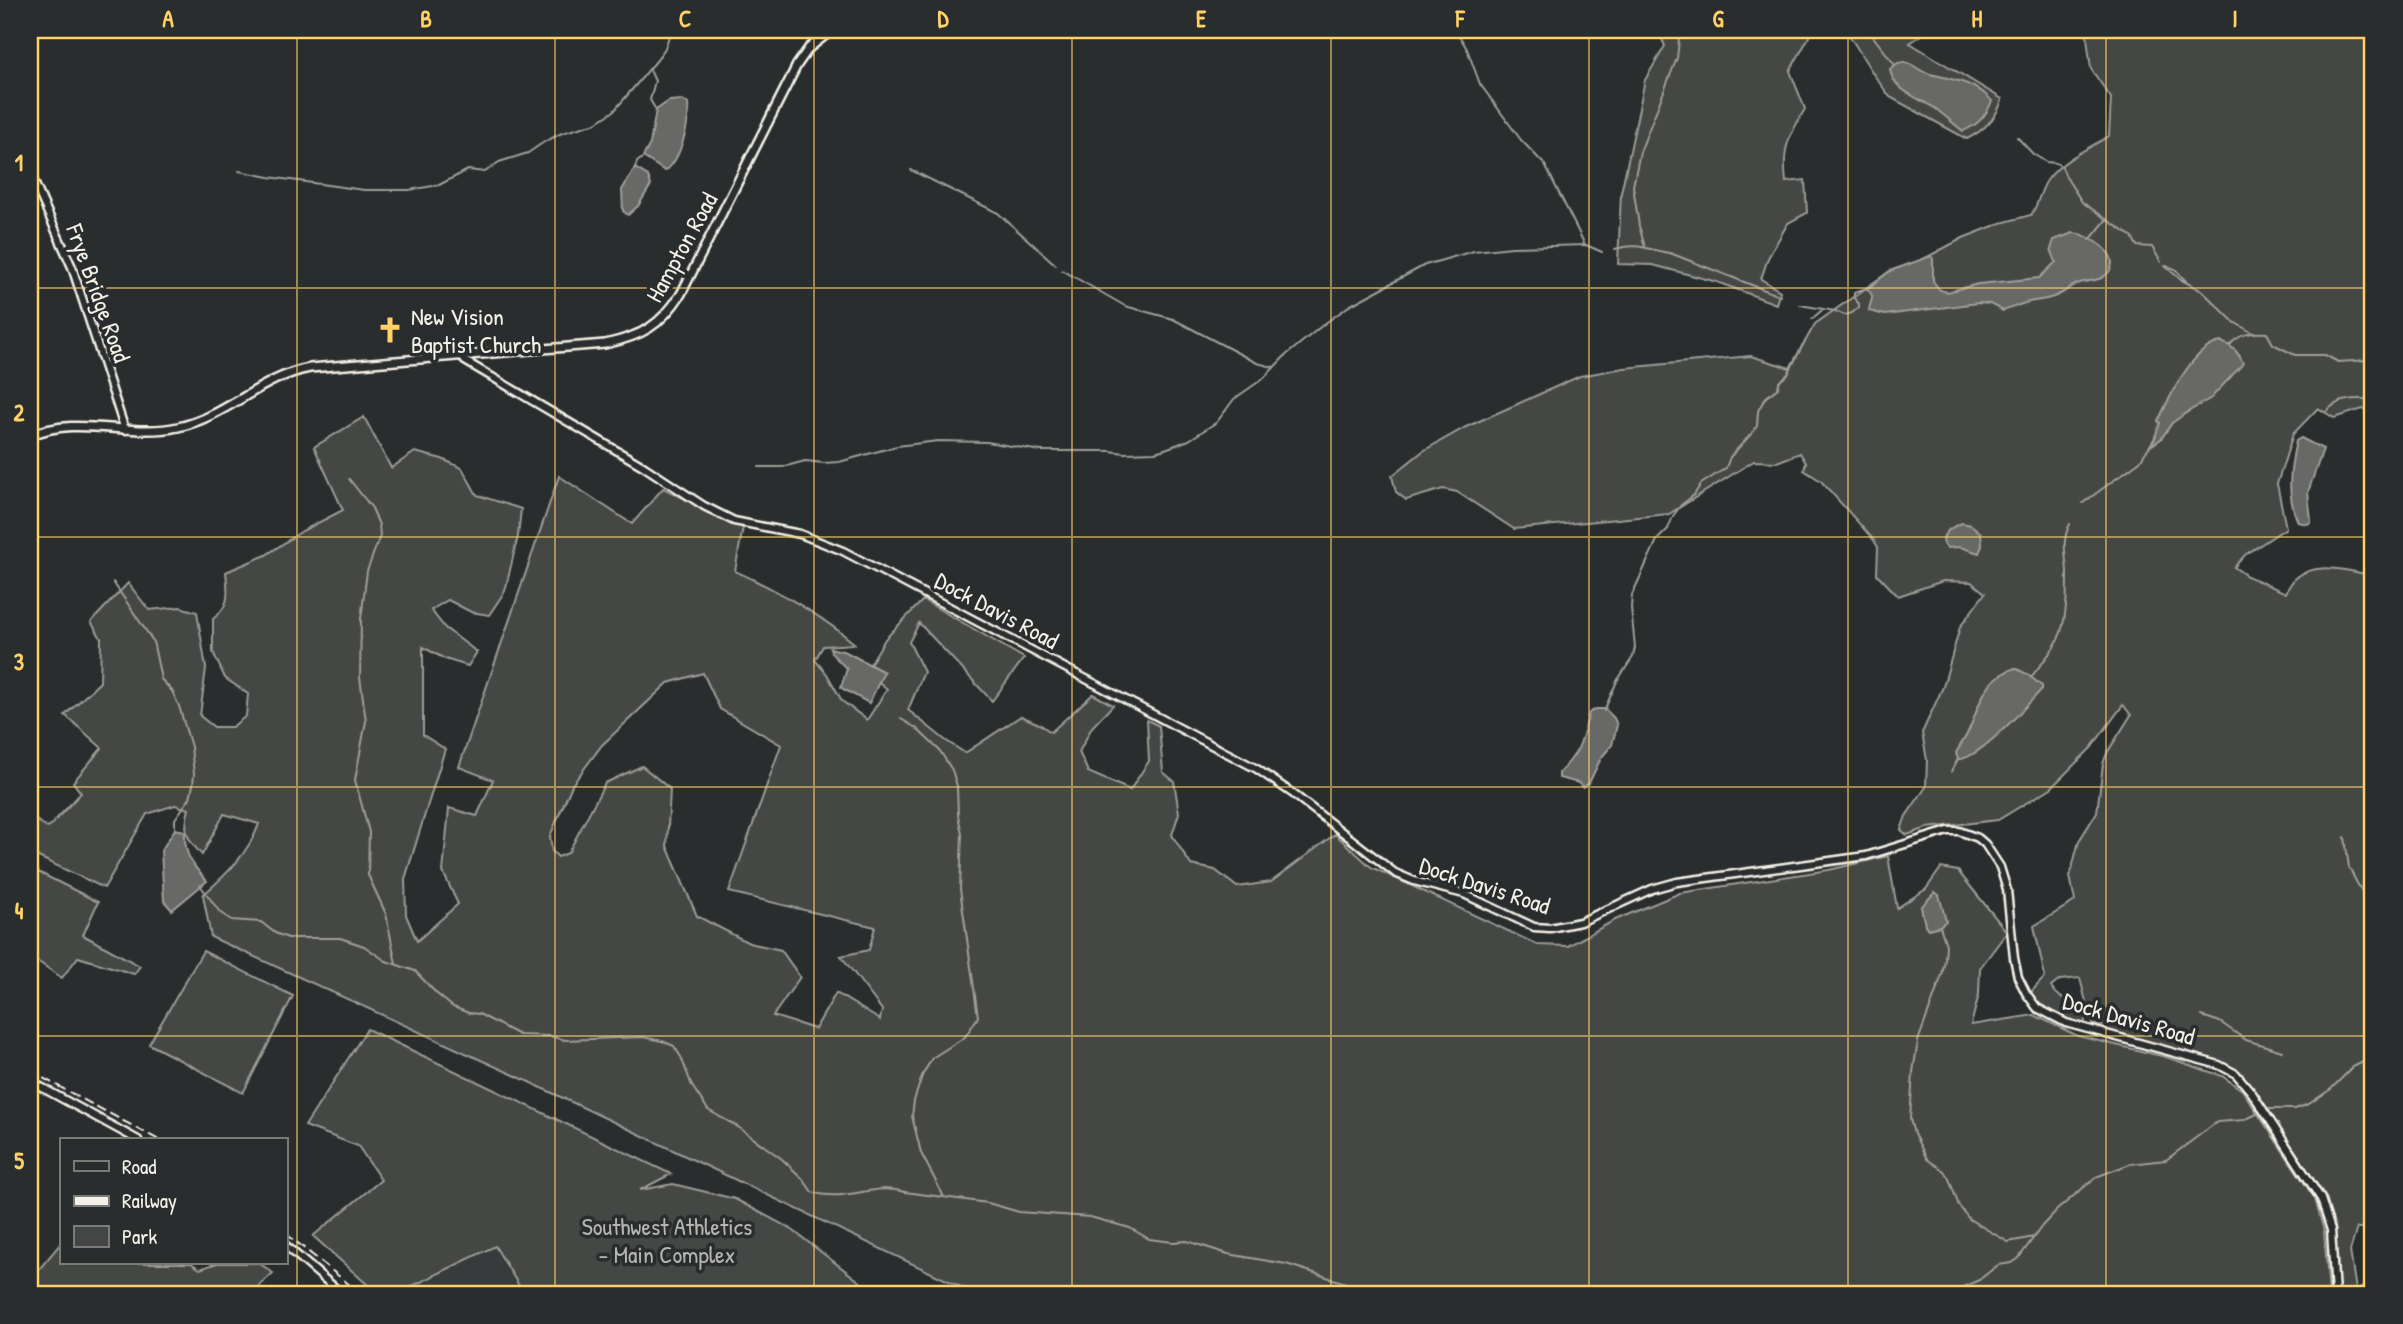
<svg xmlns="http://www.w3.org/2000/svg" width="2403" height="1324" font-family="'Patrick Hand',sans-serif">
	<rect width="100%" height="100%" fill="#2a2d2e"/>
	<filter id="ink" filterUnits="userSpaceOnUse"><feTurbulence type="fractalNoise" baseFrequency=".0143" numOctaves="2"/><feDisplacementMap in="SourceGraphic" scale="14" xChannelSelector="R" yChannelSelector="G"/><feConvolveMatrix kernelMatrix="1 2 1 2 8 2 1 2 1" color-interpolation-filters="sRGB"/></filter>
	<g filter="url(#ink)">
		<path fill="#373a3a" d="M495,1246L524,1294H396Z"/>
		<path fill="#444645" stroke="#9c9c96" stroke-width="2" fill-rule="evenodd" d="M1658,30H1809V37L1790,71L1805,109C1788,138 1782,148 1786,182L1805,180L1807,213L1788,223L1768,258L1761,279L1780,291L1776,304L1717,282L1653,265L1618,264L1621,193L1645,80L1665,46Z
			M1846,30H1929L1910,43L2002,99C1998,117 1983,131 1967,139L1890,97L1874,75Z
			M2086,30H2373V410L2363,409L2334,418L2318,408L2293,434L2277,484L2286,528L2245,555L2234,567L2247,576L2286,593C2299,557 2344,569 2373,576V1231L2368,1228H2357L2350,1251L2356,1290L2373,1280V1294H2339L2327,1199L2251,1086L2238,1073L2222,1063L2102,1029V1026L2094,1025L2087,1006L2080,978L2060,980L2051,987C2060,1002 2077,1001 2086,1016L2084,1025C2061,1018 2045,1013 2030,993L2045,977L2034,926L2075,901L2070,876L2079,841L2097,812L2103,764L2107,753L2131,715L2123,705L2091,748L2051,788L1998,820L1927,828L1907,835L1901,830L1906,816L1926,787L1927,760L1922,733L1943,687L1960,627L1985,593L1971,582L1943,581L1898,596L1877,574L1878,547L1873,539L1821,481L1804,470L1806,463L1800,453L1777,462L1754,461L1669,514L1514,529L1457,492L1443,489L1406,500L1396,492L1392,476L1423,451L1466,427L1580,376L1624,368L1751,356L1790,368L1815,324L1890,271L1918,262L1963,238L2001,223L2031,215C2039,204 2040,189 2048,179C2063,159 2088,149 2109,136L2111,98L2091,69Z
			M364,417L391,468L415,452L442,459L462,468L477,495L521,509L518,536L505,591L489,615L471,612L448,600L431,610L445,628L477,652L468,666L445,659L423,647V735L445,749L405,879L406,915L417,941L458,904L443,872L449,808L477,816L493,780L459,767L559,476L632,524L663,488L743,527L735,571C779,591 818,613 855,644L823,646L815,660L827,674L842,701L867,720L887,689L866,671L885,639L923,600L1024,658L992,701L919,623L909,642L924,672L908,710L945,740L965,753L1021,716L1039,724L1051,732L1093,694L1113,705L1092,727L1079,752L1088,772L1130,790L1149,761L1147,720L1159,726L1163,772L1174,781L1179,813L1172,835L1191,865L1215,870L1237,887L1271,882L1335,834L1371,867L1538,945L1568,946L1615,920L1680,893L1829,870L1888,856L1897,908L1926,889L1941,868L1958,871L2007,932L1980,968L1979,994L1971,1025L2034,1015L2078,1036L2166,1057L2222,1076L2242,1090L2315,1199L2324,1231L2329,1294H976L525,1080L211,937L203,895C227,874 248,854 259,824L224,814L202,855C186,838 183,832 189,809L175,805L147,814L104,888L30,853V816L48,828L81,793L73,782L102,748L65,715L100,682L101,638L91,622L128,583L149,610L180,607L197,612L206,668L200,716L214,727H232L246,716L248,694L225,678L213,652V619C231,605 228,593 226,572L266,555L302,531L343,510L314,447ZM703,673L720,709L781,745L729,892L875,927L869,950L841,956L882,1010L880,1020L836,993L815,1029L773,1016L800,977L781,950L749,943L697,916L667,846L670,789L642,766L605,783L568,853L558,857L552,851L550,836L572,785L602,745L668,683Z
			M30,868L98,902L83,935L140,966L134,974L78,957L62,978L30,956Z
			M203,951L293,996L243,1093L149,1044Z
			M367,1029L671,1174L640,1190L673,1184L735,1199L791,1229L876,1294H747L743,1291L739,1294H524L495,1246L396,1294H378L313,1236L381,1180L358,1146L305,1126Z
			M61,1243V1263H191L200,1269L217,1263H259L273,1273L250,1294H30V1280Z"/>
		<path fill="#676866" stroke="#9f9f9a" stroke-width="2" d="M1904,62C1914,64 1920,72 1930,74C1951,79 1978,83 1992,101C1986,116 1978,125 1963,131C1954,124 1945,116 1936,109C1919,98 1893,91 1890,69L1898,63Z
			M682,100L688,103C690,121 681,161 665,171L643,157L650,144L656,110L669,101Z
			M635,168L648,176L651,185L638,206L628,215L623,211L622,190Z
			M2073,233C2090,234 2126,256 2106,275C2099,282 2088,280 2080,283C2071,285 2065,293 2056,296C2047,300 2038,300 2029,302C2020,304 2012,308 2003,311L1990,304L1978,303L1885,315L1869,311C1869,302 1877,297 1867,289L1890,271L1931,256L1933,259V281L1940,290L1947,292L1978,284L2039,278L2056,262L2051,249L2054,240Z
			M2222,342C2232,346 2239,352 2243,363L2241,366L2211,398L2186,413L2172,423L2161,439L2152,445L2160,423L2158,421C2170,397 2193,345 2222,342Z
			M2301,438L2323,449L2308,492L2311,521L2308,524L2298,522C2286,496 2290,468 2296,441Z
			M1962,523L1971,525L1981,533L1982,546L1979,553L1960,547L1947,548C1936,536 1951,527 1962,523Z
			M830,648L846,652L884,672L869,703L843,689L841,687L847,669L832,654Z
			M2015,668L2027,674L2042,686V689C2027,705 1978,761 1958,759L1956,753C1959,747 1964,740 1967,734C1981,706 1980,680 2015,668Z
			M1596,709H1605L1614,718L1617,725L1612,745L1601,758L1589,783L1583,787L1579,783L1559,778V773C1581,750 1581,743 1589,713Z
			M175,829L185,831C184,854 191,864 207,881L172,910L164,901L161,851Z
			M1935,892L1939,895L1946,921L1940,926L1928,929L1925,925L1921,907Z"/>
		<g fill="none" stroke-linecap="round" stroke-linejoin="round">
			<path stroke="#9f9f9a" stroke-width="2" d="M1456,30L1467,49L1480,84L1521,140L1545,165L1585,245
				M1868,30L1895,65
				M650,70L655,81L650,100L656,110
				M2017,137L2033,154L2046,162L2056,163L2062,167L2066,177L2082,202L2132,237L2137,246L2152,247L2161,262
				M635,168L637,162L644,157
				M911,170L998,213L1056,265
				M239,171L269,177L364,190H409L439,185L468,170L485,172L499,162L528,153L544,142L562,133L596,123L614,111L657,60L665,48L671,30
				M2090,240L2107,219
				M1645,247L1639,226L1633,186L1640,152L1677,58L1680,30
				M1615,249C1638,242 1648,250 1670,253L1780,296
				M2165,266L2180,279L2202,291L2234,322L2251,332
				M2167,266L2175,269L2186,281
				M1062,270L1125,306L1173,319L1257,363L1273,367
				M1800,305L1835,311L1845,315L1852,313L1859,307V304L1854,298V292L1867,288
				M1812,319L1822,310
				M2230,345C2240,333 2253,332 2267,333L2273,344L2295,355H2325L2338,362L2368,360L2373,364
				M2326,412C2337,398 2356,398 2373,400
				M759,467H783L805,461L824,463L839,462L897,446L938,441L987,442L1041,451H1110L1125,453L1155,452L1168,448L1189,440L1217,422L1234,399L1264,378L1285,356L1324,324L1349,306L1425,265L1474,251L1512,247L1586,245L1602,252
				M349,479L372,508L379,525L380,536L367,571L361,619L360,677L366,721L355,780L369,832L368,875L386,914L396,964
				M2083,503L2140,461L2156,436
				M113,582L153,641L161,679L172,691L179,706L191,747L194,774L193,785L190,798L175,819V830
				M2031,678C2041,662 2055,651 2061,632C2067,614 2067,592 2067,572C2066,554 2061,541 2070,524
				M1604,711L1617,681L1633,657L1635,647L1631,608L1632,595L1657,540L1668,529L1673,516L1681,505L1694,495L1701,484L1726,468L1730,457L1753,432L1757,426L1758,411L1765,398L1778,388L1779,382L1788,374L1803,344
				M901,719L916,728L940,751L952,770L957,786L958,815L962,834L960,889L978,1017L965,1037L932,1058L922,1076L914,1101L912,1116L921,1153L944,1197
				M1951,772L1958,759
				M2345,837L2349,868L2373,913
				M200,885L219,911L231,920L261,922L275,933L288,938H340L364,946L386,961L415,971L437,994L453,1007L469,1013L479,1014L519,1035L550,1036L565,1040L643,1037L662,1041L674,1046L681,1057L692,1086L708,1110L738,1127L782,1159L803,1179L812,1192C847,1203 873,1182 905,1192L988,1203L1019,1212L1090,1217L1130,1228L1149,1239L1173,1242L1187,1241L1228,1254L1286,1264L1380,1294
				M1940,926L1946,945L1945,959L1942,975L1918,1041L1913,1072L1910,1119L1914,1134L1927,1159L1944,1171L1949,1179L1959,1206L1969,1219L2008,1242L2034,1237
				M2202,1016L2220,1022L2246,1040L2282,1051
				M2270,1109H2295L2309,1104L2331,1089L2353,1067L2373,1057
				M1947,1294L1979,1280L1998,1265L2012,1263L2018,1259L2042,1226L2057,1210L2096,1177L2130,1164L2166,1160L2217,1122L2244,1120L2261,1112"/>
			<g stroke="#f4f1e8" stroke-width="11">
				<path id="minor" d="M30,173L72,267L125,430
					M461,354L465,361L643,466L704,506L734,521L800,534L843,551L1257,769L1292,793L1395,873L1414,881L1464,894L1534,927L1550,928L1580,922L1652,889L1677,882L1866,856L1948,831H1959L1978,838L1985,844L2000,867L2007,890L2014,958L2018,977L2026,993L2037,1008L2066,1023L2219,1065L2236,1074L2252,1093L2321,1199L2331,1230L2335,1294
					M30,1081L138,1140
					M285,1245L342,1294"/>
			</g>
			<g stroke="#f4f1e8" stroke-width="12">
				<path id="major" d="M30,436C76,414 130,438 178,427C226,417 261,377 310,368L605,344C642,336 660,326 681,294L797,65L809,48L832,30"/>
			</g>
			<use href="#minor" stroke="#2a2d2e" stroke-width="6"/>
			<use href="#major" stroke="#2a2d2e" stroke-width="7"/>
			<path stroke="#f4f1e8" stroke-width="2" stroke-dasharray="10 5" stroke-linecap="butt" d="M30,1071L159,1140
				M285,1233L361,1294"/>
		</g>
	</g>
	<path fill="none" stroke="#ffd166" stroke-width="2" stroke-opacity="0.55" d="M297,30V1294M555,30V1294M814,30V1294M1072,30V1294M1331,30V1294M1589,30V1294M1848,30V1294M2106,30V1294M30,288H2373M30,537H2373M30,787H2373M30,1036H2373"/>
	<defs>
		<g id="church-bare" transform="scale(2.1)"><path d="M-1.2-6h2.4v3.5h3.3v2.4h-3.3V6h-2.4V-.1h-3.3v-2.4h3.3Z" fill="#ffd166" stroke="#2a2d2e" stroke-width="2.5" paint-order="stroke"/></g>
	</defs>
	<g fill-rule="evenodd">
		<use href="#church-bare" x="390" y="330"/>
	</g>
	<g text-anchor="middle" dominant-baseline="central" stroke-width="7" stroke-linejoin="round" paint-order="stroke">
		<g font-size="24" fill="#f4f1e8" stroke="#2a2d2e">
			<text transform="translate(681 247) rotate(-61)">Hampton Road</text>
			<text transform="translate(99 293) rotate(70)">Frye Bridge Road</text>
			<text transform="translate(997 610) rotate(28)">Dock Davis Road</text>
			<text transform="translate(1485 885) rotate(18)">Dock Davis Road</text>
			<text transform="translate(2129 1018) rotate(16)">Dock Davis Road</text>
		</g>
		<g font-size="24" fill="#f4f1e8" stroke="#2a2d2e" text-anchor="start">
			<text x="411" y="316">New Vision<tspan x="411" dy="28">Baptist Church</tspan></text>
		</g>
		<g font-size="24" fill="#b6b5af" stroke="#2a2d2e">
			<text x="667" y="1226">Southwest Athletics<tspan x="667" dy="28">- Main Complex</tspan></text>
		</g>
	</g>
	<rect width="2403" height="1324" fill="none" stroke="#2a2d2e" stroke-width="77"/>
	<rect x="60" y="1138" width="228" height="126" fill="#2a2d2e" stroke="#7b7b78" stroke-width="2"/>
	<rect x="74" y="1161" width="35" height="10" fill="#2a2d2e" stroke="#7b7b78" stroke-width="2"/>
	<text x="122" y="1174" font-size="21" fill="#f4f1e8">Road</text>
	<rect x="74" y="1196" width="35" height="10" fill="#f4f1e8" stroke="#7b7b78" stroke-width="2"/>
	<text x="122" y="1208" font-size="21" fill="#f4f1e8">Railway</text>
	<rect x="74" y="1226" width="35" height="21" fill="#444645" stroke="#7b7b78" stroke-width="2"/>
	<text x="122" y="1244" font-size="21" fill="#f4f1e8">Park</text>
	<rect x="38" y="38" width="2326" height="1248" fill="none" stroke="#ffd166" stroke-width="2.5"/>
	<g font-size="23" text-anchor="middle" font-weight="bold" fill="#ffd166">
		<text x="168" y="27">A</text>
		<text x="426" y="27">B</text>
		<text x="685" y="27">C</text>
		<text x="943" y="27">D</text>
		<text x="1201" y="27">E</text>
		<text x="1460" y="27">F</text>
		<text x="1718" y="27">G</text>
		<text x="1977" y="27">H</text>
		<text x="2235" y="27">I</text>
		<text x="19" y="171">1</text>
		<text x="19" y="421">2</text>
		<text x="19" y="670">3</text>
		<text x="19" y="919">4</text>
		<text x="19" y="1169">5</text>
	</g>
</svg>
